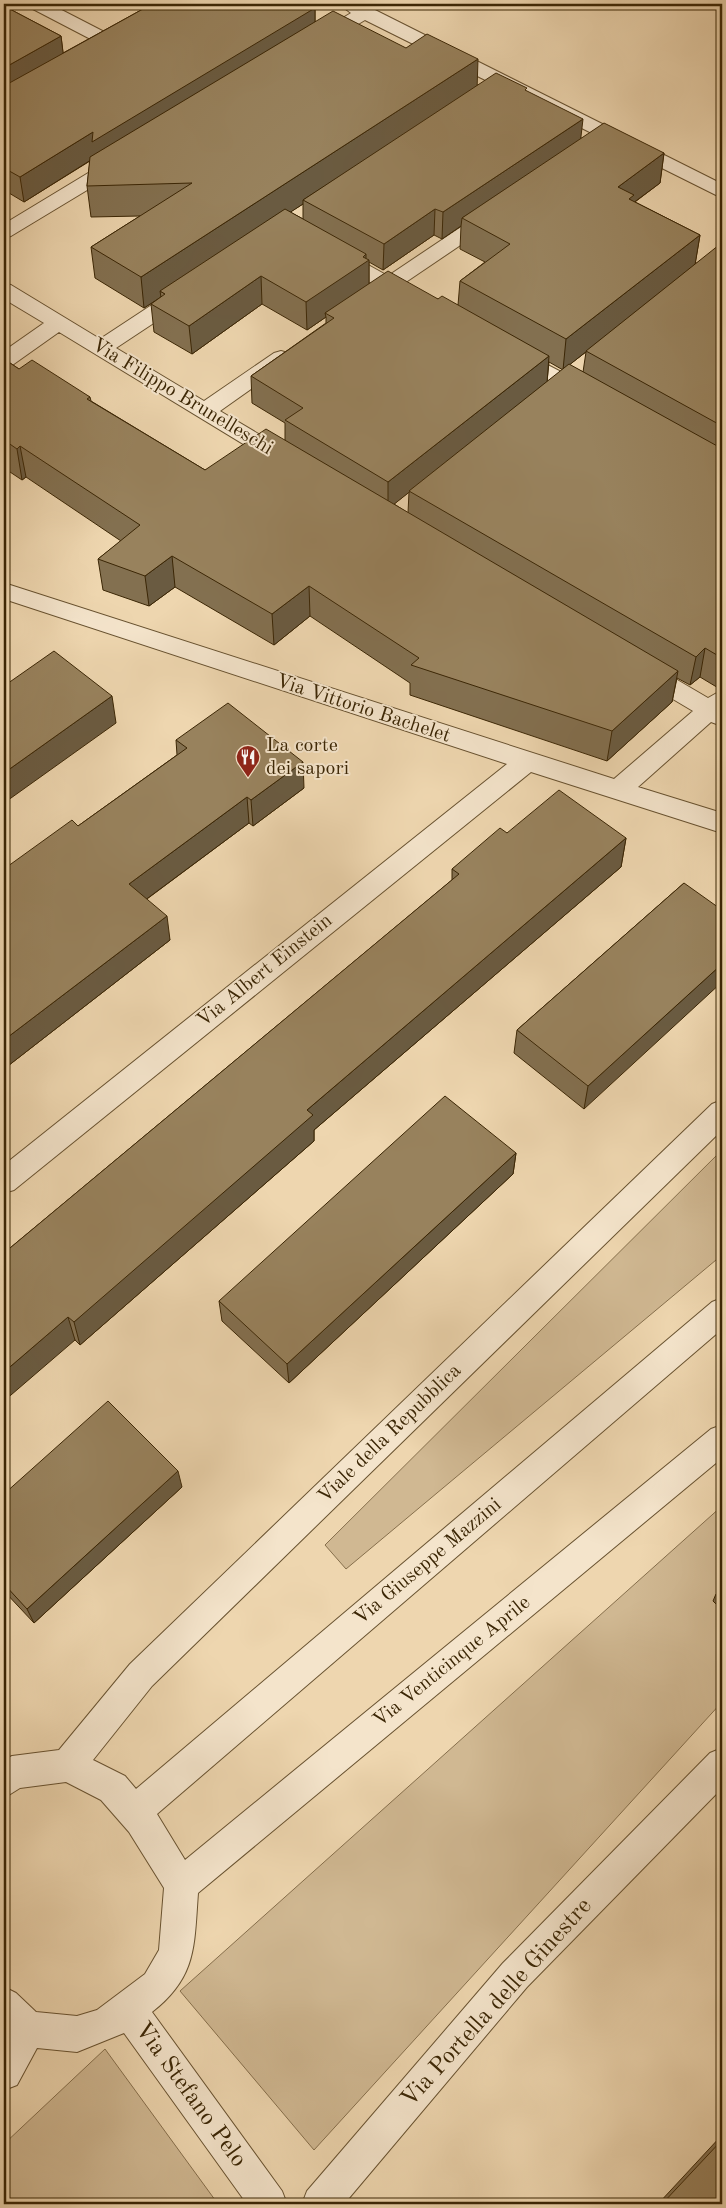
<svg xmlns="http://www.w3.org/2000/svg" width="726" height="2208" font-family="'Old Standard TT',serif">
	<rect width="100%" height="100%" fill="#eed6af"/>
	<filter id="stains"><feTurbulence type="fractalNoise" baseFrequency=".004" numOctaves="4"/><feColorMatrix values="0 0 0 0 .2 0 0 0 0 .09 0 0 0 0 .02 0 0 0 .5 -.17"/></filter>
	<radialGradient id="worn" r=".72"><stop offset=".6" stop-color="#630" stop-opacity="0"/><stop offset="1" stop-color="#630" stop-opacity=".3"/></radialGradient>
	<path fill="#d0b892" stroke="#866f4c" d="M722,1150V1255L346,1569L325,1545Z
		M722,1506V1702L314,2150L180,1991Z
		M105,2049L218,2204H4V2144Z"/>
	<g fill="none" stroke-linecap="round" stroke-linejoin="round">
		<g stroke="#685230" stroke-width="2">
			<path id="minor" d="M28,4H50L116,38L119,42L116,46H104L31,8Z
				M339,4H361L371,8L722,184V198L365,20L325,44H313L310,40L313,36L351,13Z
				M120,156L127,158L130,162L127,166L11,236L4,238V224L113,158Z
				M492,209L499,211L502,215L499,219L403,284L416,291L419,296L416,301L409,302L389,294L375,300L368,299L365,294L374,285L329,259L326,255L329,251L336,249L343,251L388,276L485,211Z
				M4,284L11,285L100,339L176,289L183,288L190,289L193,294L190,299L116,348L204,401L274,353L281,351L288,353L292,358L288,363L220,411L292,454L295,459L292,464L284,466L276,464L59,332L11,366L4,368V351L44,323L4,299Z
				M515,348L594,389L597,394L594,399L586,401L578,399L508,360L505,355L508,350Z
				M4,583L614,779L693,711L634,676L630,670L634,664L642,661L650,664L708,698L722,690V726L711,722L638,787L722,813V833L531,772L14,1190L4,1193V1165L507,764L4,599Z
				M722,1100V1130L152,1686L93,1760L125,1776L136,1789L712,1302L722,1298V1329L157,1814L185,1860L711,1429L722,1425V1458L198,1893C194,1946 197,1977 152,2012L282,2191L287,2204H247L124,2033L77,2052L37,2048L17,2085L4,2090V2037L6,2032L4,2030V1987L16,1993L36,2012L77,2016L97,2010L145,1974L159,1950L164,1888L129,1832L101,1800L66,1782L20,1788L4,1798V1760L12,1756L59,1750L130,1664L712,1104Z
				M722,1748V1788L527,1987L344,2204H302L307,2191L503,1963L710,1753Z"/>
		</g>
		<use href="#minor" fill="#f4e4cb" fill-rule="evenodd"/>
	</g>
	<path fill="#837050" stroke="#3b2605" fill-rule="evenodd" d="M152,4H314V8H315V22L477,85L526,91L581,138L664,153L660,183L635,202L700,235L695,264L722,247V689H720L700,677L690,685L677,678L672,702L607,761L410,695V683L310,616L274,645L175,587L149,606L103,590L98,559L121,541L26,477L22,480L4,468V359L19,369L90,397L91,401L205,470L285,440V423L252,403L251,376L326,323V317L307,330L262,304L192,354L154,332L151,304L161,297L144,308L95,278L91,247L140,216L91,217L87,186L90,161L24,202L4,190V6L61,36L63,53ZM303,204V219L290,212ZM461,226L460,249L485,262L460,281L458,305L438,299L369,284V262L383,270L434,235L442,239ZM586,352L583,372L569,365ZM549,362L563,370L547,382ZM409,492L408,513L394,504Z
		M176,740L304,788L253,826L249,823L147,899L170,940L4,1069V869L78,826L177,755Z
		M507,833L626,838L621,867L314,1130V1141L80,1345L75,1340L4,1253L452,880V869Z
		M684,883L584,1109L514,1053L517,1030Z
		M516,1153L513,1174L289,1383L222,1321L219,1301Z
		M182,1487L34,1623L4,1591V1494Z
		M722,1589V1610L713,1601L716,1594Z
		M722,2135V2204H658Z"/>
	<path fill="#6a5b41" stroke="#3b2605" d="M296,4H314V9L315,8V33L94,158L24,202L20,177L93,132Z
		M61,36L64,60L4,94V68Z
		M478,59L477,90L303,200V204L165,294L160,291L161,297L144,308L141,277Z
		M583,119L580,145L462,218L461,226L442,239L443,212Z
		M664,153L660,183L633,203L618,187Z
		M435,209L434,235L383,270L384,244Z
		M700,235L695,265L563,370L566,339Z
		M366,254V261L369,260V288L325,313L326,317L307,330L306,302Z
		M261,276L262,304L192,354L189,326Z
		M549,356L547,383L388,509V482Z
		M20,446L26,477L22,480L17,449Z
		M172,556L175,587L149,606L145,576Z
		M309,586L310,616L274,645L272,614Z
		M705,648L700,677L690,685L696,657Z
		M678,671L672,702L607,761L612,731Z
		M112,696L116,723L4,803V773Z
		M303,762L304,788L253,826L251,800Z
		M247,797L249,823L133,909L129,884Z
		M626,838L621,867L314,1130V1141L80,1345L74,1322L307,1110Z
		M167,916L170,940L4,1069V1040Z
		M722,964V982L584,1109L588,1086Z
		M516,1153L513,1174L289,1383L287,1364Z
		M68,1317L75,1340L4,1401V1372Z
		M178,1471L182,1487L34,1623L27,1609Z"/>
	<path fill="#98825d" stroke="#3b2605" d="M152,4H306L315,8L92,142L93,132L20,177L4,168V86Z
		M4,6L61,36L4,68Z
		M333,11L406,48L427,34L478,59L141,277L91,247L192,183L87,186L90,157Z
		M496,73L527,88L525,90L583,119L443,212L435,209L384,244L303,200Z
		M604,123L664,153L618,187L634,195L629,199L700,235L566,339L460,281L510,244L462,218Z
		M285,209L366,254L363,257L369,260L306,302L261,276L189,326L151,304L165,294L160,291Z
		M719,245L722,247V426L586,351Z
		M388,271L438,299L442,296L549,356L388,482L285,420L303,408L251,376L334,318L325,313Z
		M4,359L19,369L32,360L90,397L87,399L205,470L266,429L678,671L612,731L411,665L419,658L309,586L272,614L172,556L145,576L98,559L140,525L20,446L17,449L4,440Z
		M569,364L719,447L722,448V658L705,648L696,657L409,491Z
		M54,651L112,696L4,773V686Z
		M228,703L303,762L251,800L247,797L129,884L167,916L4,1040V869L72,820L78,826L187,748L176,740Z
		M559,790L626,838L307,1110L313,1115L74,1322L68,1317L4,1372V1253L459,874L452,869L500,828L507,833Z
		M684,883L722,910V964L588,1086L517,1030Z
		M445,1096L516,1153L287,1364L219,1301Z
		M108,1401L178,1471L27,1609L4,1584V1494Z
		M722,1589V1601L716,1594Z
		M722,2140V2204H662Z"/>
	<defs>
		<g id="restaurant-pin" transform="scale(1.25)"><path d="M0 17L-7.5 6A9.5 9.5 0 1 1 7.5 6Z" fill="#8f2418" stroke="#f4e4cb"/><path d="M-5-6h1v4h1v-4h1v4h1v-4h1v5L-1.5 .5V6h-2V.5L-5-1ZM5-6V6H3V1.5H1.5Q1.5-4 5-6Z" fill="#fff"/></g>
	</defs>
	<g fill-rule="evenodd">
		<use href="#restaurant-pin" x="248" y="757"/>
	</g>
	<g text-anchor="middle" dominant-baseline="central" stroke-width="4" stroke-linejoin="round" paint-order="stroke">
		<g font-size="20" fill="#3b2605" stroke="#f4e4cb">
			<text transform="translate(182 397) rotate(31)">Via Filippo Brunelleschi</text>
			<text transform="translate(363 709) rotate(18)">Via Vittorio Bachelet</text>
			<text transform="translate(265 971) rotate(-39)">Via Albert Einstein</text>
			<text transform="translate(390 1434) rotate(-44)">Viale della Repubblica</text>
			<text transform="translate(428 1562) rotate(-40)">Via Giuseppe Mazzini</text>
			<text transform="translate(452 1662) rotate(-39)">Via Venticinque Aprile</text>
		</g>
		<g font-size="20" fill="#3b2605" stroke="#f4e4cb" text-anchor="start">
			<text x="266" y="746">La corte<tspan x="266" dy="23">dei sapori</tspan></text>
		</g>
		<g font-size="24" fill="#3b2605" stroke="#f4e4cb">
			<text transform="translate(497 2003) rotate(-48)">Via Portella delle Ginestre</text>
			<text transform="translate(190 2095) rotate(54)">Via Stefano Pelo</text>
		</g>
	</g>
	<rect width="726" height="2208" fill="none" stroke="#eed6af" stroke-width="20"/>
	<rect x="5" y="5" width="716" height="2198" fill="none" stroke="#3b2605" stroke-width="2.5"/>
	<rect x="10" y="10" width="706" height="2188" fill="none" stroke="#3b2605"/>
	<rect width="100%" height="100%" filter="url(#stains)"/>
	<rect width="100%" height="100%" fill="url(#worn)"/>
</svg>
